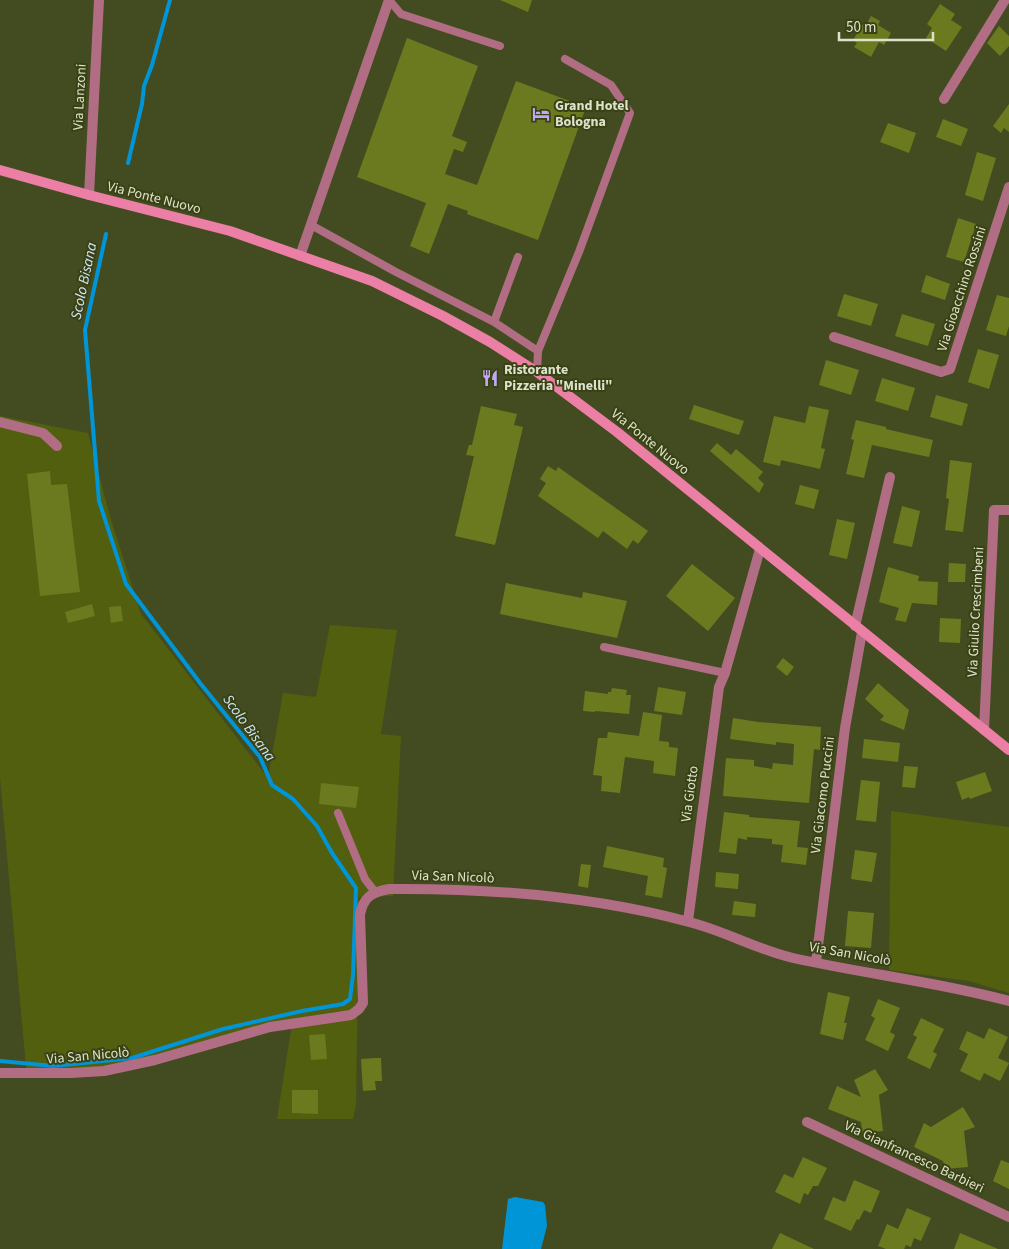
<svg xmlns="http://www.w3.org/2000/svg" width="1009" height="1249" font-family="'Source Sans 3',sans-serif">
	<rect width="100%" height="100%" fill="#434c20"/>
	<path fill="#525f0f" d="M0,416L88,433L111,520L141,614L268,778L283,693L316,697L330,625L397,630L381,734L401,736L393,896L359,897L356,1105L353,1119H277L292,1024L147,1062L27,1078L0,778Z
		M891,811L1009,827V993L969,981L889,970Z"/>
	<path fill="#0095d7" d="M515,1197L543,1202L545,1205L547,1226L541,1249H502L508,1199Z"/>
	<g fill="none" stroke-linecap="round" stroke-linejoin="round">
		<path stroke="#0095d7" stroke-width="4" d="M128,163L142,104L144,86L152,65L170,0
			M0,1061L53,1066L132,1058L223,1029L302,1011L343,1004L350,999L353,975L356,888L332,853L317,826L293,799L272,785L260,757L200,683L126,584L99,501L85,330L106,234"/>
	</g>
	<path fill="#6b7a1f" d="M500,0H532L528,12Z
		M940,4L955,14L951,20L962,27L946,51L926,38L932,28L927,24Z
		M871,16L880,21L878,25L891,33L884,45L879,42L871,57L854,47L857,43L853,40L863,24L866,25Z
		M999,26L1009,36V46L1000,56L987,43Z
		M407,38L478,66L452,136L467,142L463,152L454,149L445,174L477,185L516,81L586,107L538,240L467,214L468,211L448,204L429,254L410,246L426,203L357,177Z
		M1009,104V132L1004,128L1001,133L993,126Z
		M943,119L968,129L961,146L936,137Z
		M888,123L916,133L909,153L880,142Z
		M977,152L996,158L983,201L965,195Z
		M958,218L976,224L964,262L946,257Z
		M926,275L950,284L945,300L921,292Z
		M844,294L878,304L871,326L837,316Z
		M997,295L1009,298V326L1006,336L986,330Z
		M902,314L935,324L928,346L895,336Z
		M978,349L999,355L989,389L968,382Z
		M826,360L859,370L851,395L819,385Z
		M882,378L915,388L908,411L875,401Z
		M936,395L968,404L962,426L930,417Z
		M694,405L744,421L739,435L689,419Z
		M481,406L517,414L514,425L523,427L495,545L455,536L474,456L466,455L469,445H472Z
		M809,406L829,410L821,448L825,449L820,469L781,460L780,466L763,462L774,416L805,423Z
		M856,420L886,427V429L933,440L929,457L872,445L864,478L846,474L854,440L851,439Z
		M717,443L731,455L736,449L763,472L758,478L764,484L759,493L710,451Z
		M950,460L972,463L963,532L945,530L949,499L946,498Z
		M548,466L556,471L558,467L648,531L638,544L633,540L627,549L603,531L598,538L538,496L546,483L540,479Z
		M50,471L51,485L67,484L80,592L40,596L27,474Z
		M800,485L819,490L814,509L795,504Z
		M902,506L920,511L912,547L893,543Z
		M837,519L855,523L847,559L829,555Z
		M949,563L966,564L965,582H948Z
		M692,564L735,598L708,631L666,596Z
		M888,567L919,576L918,581L938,582L937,605L912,603L906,622L895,620L899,608L879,602Z
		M506,583L582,598L583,592L627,601L617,638L500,614Z
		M92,604L95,616L68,623L65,612Z
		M121,606L123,621L111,623L109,607Z
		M940,618L961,619L960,643L939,642Z
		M783,658L794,667L787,676L776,667Z
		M878,683L909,710L904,730L880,720L884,716L865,699Z
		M658,687L686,692L682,715L654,711Z
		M612,688L627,690L626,695H631L629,714L595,711V712L583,711L585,691L608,694V692H611Z
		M643,712L662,715L659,741L669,742V747L678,748L675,776L653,773L654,761L625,757L620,793L601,791L602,776L593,775L598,738H607L608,732L639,736Z
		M733,718L758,722L821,727L820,750L814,749L809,803L723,796L726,758L754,760V766L772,769L773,763L793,765L794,744L776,742V745L730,739Z
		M864,739L900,743L898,762L862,758Z
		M904,766L918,767L915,788L902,787Z
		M985,772L992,791L970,799L969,797L962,800L956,782Z
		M861,780L880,782L876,822L856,820Z
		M321,783L359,787L356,808L319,804Z
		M724,812L749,815V817L800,821L797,847L808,848L806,865L781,862L783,845L772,844V839L747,837V840L738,838L736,854L719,852Z
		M607,846L664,858L663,867L667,868L662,898L645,895L648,876L603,867Z
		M855,850L877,853L872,882L851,879Z
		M581,864L591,865L588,888L578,886Z
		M716,872L739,874L738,889L715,887Z
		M734,901L756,904L755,917L732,915Z
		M848,911L874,913L871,948L845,946Z
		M828,992L850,997L844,1023H847L843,1040L820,1034Z
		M878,999L900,1008L890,1032L895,1035L888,1051L865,1040L875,1018L871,1016Z
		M921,1018L944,1029L933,1052L937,1054L930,1069L907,1058L917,1037L913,1035Z
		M989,1028L1008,1037L998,1058L1009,1063L1000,1081L984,1073L980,1081L960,1071L968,1054L959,1049L967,1031L984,1039Z
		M325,1034L327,1059L311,1060L309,1035Z
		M374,1058H381L382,1081H375L376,1090L363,1091L361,1059Z
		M875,1069L888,1090L879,1095L883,1131L862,1133L861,1122L828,1109L837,1086L861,1097L854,1080Z
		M292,1090H318V1114L292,1113Z
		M963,1107L975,1127L964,1131L968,1167L945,1169L943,1161L914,1147L924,1123L931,1127Z
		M803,1157L827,1168L818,1186H813L808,1195L804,1193L800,1204L775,1192L784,1174L793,1178Z
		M1001,1160L1009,1163V1189L993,1181Z
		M854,1180L880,1191L871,1213L864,1210L859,1220L857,1219L851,1231L824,1219L833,1197L845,1202Z
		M907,1208L931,1218L921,1241L914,1238L911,1247L906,1245L904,1249H886L878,1246L887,1224L898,1229Z
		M780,1233L814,1249H772Z
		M960,1233L998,1249H954Z"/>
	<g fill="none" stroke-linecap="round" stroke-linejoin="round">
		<path stroke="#b16d84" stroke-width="8" d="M389,0L401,14L500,46
			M311,225L396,272L494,322L538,351
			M494,322L518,257
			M537,372L538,351L579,252L630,113L611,85L565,59
			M604,647L725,673
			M338,813L365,879L375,892"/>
		<path stroke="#b16d84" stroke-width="10" d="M944,99L1005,0
			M89,195L99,0
			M300,256L389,0
			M834,337L941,372L950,369L1009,187
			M0,422L43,433L57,446
			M855,626L890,477
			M984,730L994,510H1009
			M688,921L719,687L725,673L760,549
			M816,962L845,728L862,632
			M0,1073H71L104,1071L155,1060L270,1027L351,1015L359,1009L363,1003L360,915C363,898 371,892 389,889C489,888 592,896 689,922C725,931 758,950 793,958C865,974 938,982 1009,1001
			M807,1122L1009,1217"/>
		<path stroke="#eb7fa5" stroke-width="10" d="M0,170L89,195L230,231L372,281L443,316L490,342L537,372L617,432L1009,750"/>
	</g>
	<defs>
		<g id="hotel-bare" transform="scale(1.35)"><path d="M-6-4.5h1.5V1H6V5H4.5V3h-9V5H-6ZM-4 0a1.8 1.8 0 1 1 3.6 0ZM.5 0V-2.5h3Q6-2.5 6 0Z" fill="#c0a8f3" stroke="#394115" stroke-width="2.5" paint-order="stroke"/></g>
		<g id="restaurant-bare" transform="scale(1.35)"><path d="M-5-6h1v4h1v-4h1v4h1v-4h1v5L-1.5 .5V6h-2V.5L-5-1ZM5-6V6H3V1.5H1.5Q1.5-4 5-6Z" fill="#c0a8f3" stroke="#394115" stroke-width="2.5" paint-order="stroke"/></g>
	</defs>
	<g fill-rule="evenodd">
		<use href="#hotel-bare" x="541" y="114"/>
		<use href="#restaurant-bare" x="490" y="378"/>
	</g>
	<g text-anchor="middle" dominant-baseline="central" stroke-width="4" stroke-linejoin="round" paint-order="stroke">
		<g font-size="14" fill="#dde3cb" stroke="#394115">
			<text transform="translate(80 97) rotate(-87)">Via Lanzoni</text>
			<text transform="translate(154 198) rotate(14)">Via Ponte Nuovo</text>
			<text transform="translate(962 289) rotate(-72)">Via Gioacchino Rossini</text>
			<text transform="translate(650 442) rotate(39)">Via Ponte Nuovo</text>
			<text transform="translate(976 612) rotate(-87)">Via Giulio Crescimbeni</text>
			<text transform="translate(690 794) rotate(-82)">Via Giotto</text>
			<text transform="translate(823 795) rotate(-83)">Via Giacomo Puccini</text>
			<text transform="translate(453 877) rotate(2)">Via San Nicolò</text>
			<text transform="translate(850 954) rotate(10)">Via San Nicolò</text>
			<text transform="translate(88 1056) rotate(-5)">Via San Nicolò</text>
			<text transform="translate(914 1157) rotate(25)">Via Gianfrancesco Barbieri</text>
		</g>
		<g font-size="14" font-weight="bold" fill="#dde3cb" stroke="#394115" text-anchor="start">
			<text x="555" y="106">Grand Hotel<tspan x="555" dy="16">Bologna</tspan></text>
			<text x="504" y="370">Ristorante<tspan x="504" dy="16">Pizzeria "Minelli"</tspan></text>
		</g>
		<g font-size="15" font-style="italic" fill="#cee6f7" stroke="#394115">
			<text transform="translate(84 281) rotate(-78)">Scolo Bisana</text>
			<text transform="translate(249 728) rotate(54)">Scolo Bisana</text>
		</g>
	</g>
	<path d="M839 32v8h94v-8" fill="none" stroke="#dde3cb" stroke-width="2.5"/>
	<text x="846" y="32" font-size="15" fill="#dde3cb" stroke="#394115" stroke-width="4" paint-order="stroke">50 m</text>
</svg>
